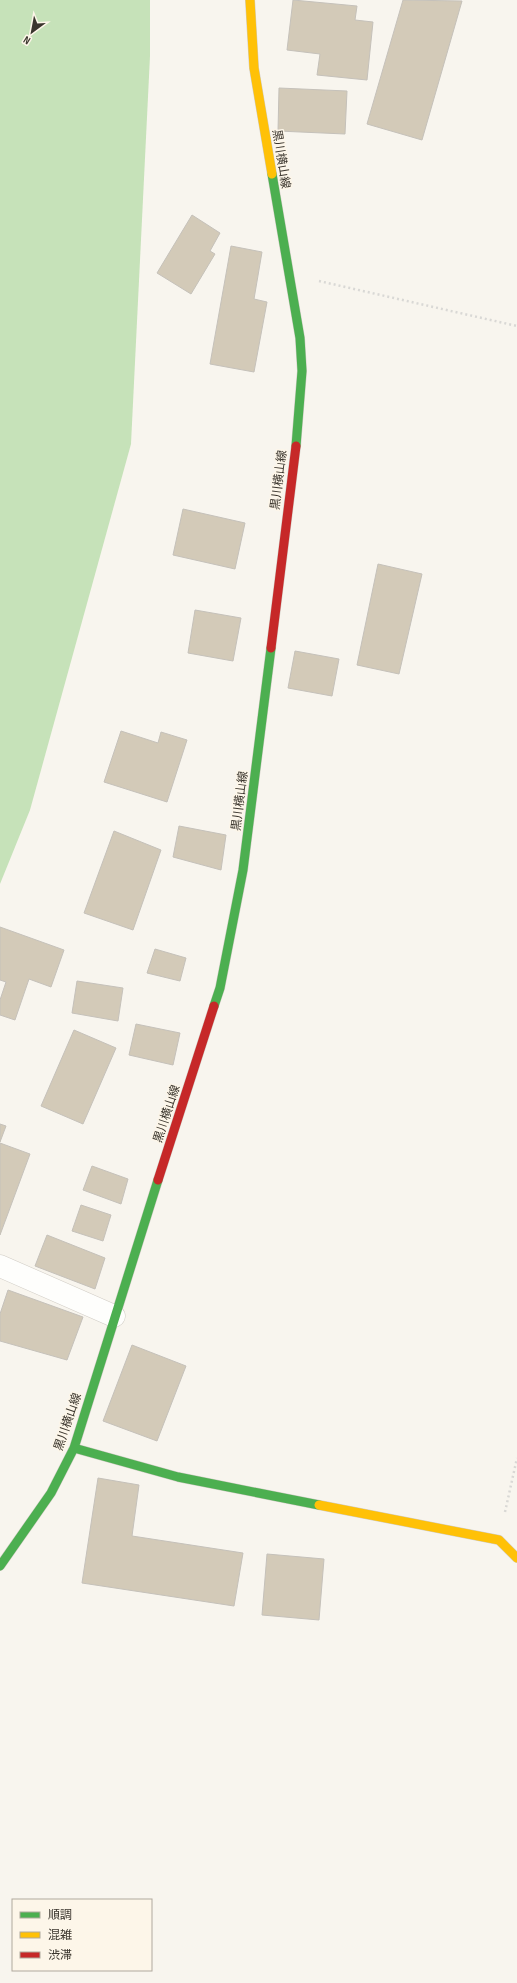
<svg xmlns="http://www.w3.org/2000/svg" width="517" height="1983" font-family="'Sofia Sans Condensed','Noto Sans JP',sans-serif">
	<rect width="100%" height="100%" fill="#f8f5ee"/>
	<path fill="#c6e2b9" d="M0,0H150V56L131,444L30,810L0,884Z"/>
	<path fill="#d3cab8" stroke="#c5c1ba" d="M293,0L357,6L355,20L373,22L367,80L317,75L320,54L287,50Z
		M403,0L462,1L422,140L367,124Z
		M279,88L347,91L345,134L278,131Z
		M192,215L220,233L210,251L215,254L191,294L157,273Z
		M231,246L262,252L254,299L267,302L254,372L210,364Z
		M183,509L245,523L235,569L173,555Z
		M378,564L422,574L399,674L357,665Z
		M195,610L241,618L233,661L188,653Z
		M295,651L339,659L332,696L288,688Z
		M121,731L158,743L161,732L187,740L167,802L104,782Z
		M179,826L226,835L221,870L173,857Z
		M114,831L161,850L133,930L84,913Z
		M0,927L64,950L51,987L29,979L15,1020L0,1015V1000L6,982L0,980Z
		M155,949L186,958L180,981L147,973Z
		M77,981L123,988L118,1021L72,1013Z
		M136,1024L180,1033L173,1065L129,1055Z
		M74,1030L116,1048L83,1124L41,1106Z
		M0,1124L6,1126L0,1142Z
		M0,1143L30,1154L0,1235Z
		M92,1166L128,1179L121,1204L83,1190Z
		M81,1205L111,1215L103,1241L72,1231Z
		M47,1235L105,1258L95,1289L35,1266Z
		M8,1290L83,1317L67,1360L0,1341V1314Z
		M132,1345L186,1366L157,1441L103,1421Z
		M98,1478L139,1485L132,1536L243,1553L234,1606L82,1583Z
		M267,1554L324,1559L319,1620L262,1615Z"/>
	<g fill="none" stroke-linecap="round" stroke-linejoin="round">
		<g stroke="#d0ccc5" stroke-width="23">
			<path id="street" d="M0,1266L114,1316"/>
		</g>
		<g stroke="#d0ccc5" stroke-width="10">
			<path id="fast" d="M272,174L300,338L302,371L296,446
				M214,1006L220,988L243,870L271,648
				M74,1448L178,1477L319,1505
				M0,1566L51,1493L74,1448L158,1180"/>
		</g>
		<g stroke="#d0ccc5" stroke-width="10">
			<path id="slow" d="M250,0L254,68L272,174
				M319,1505L499,1540L517,1558"/>
		</g>
		<g stroke="#d0ccc5" stroke-width="10">
			<path id="jam" d="M271,648L296,446
				M158,1180L214,1006"/>
		</g>
		<path stroke="#d9d8d5" stroke-width="2.5" stroke-dasharray="2 3" stroke-linecap="butt" d="M319,281L517,326
			M505,1512L517,1458"/>
		<use href="#street" stroke="#fefefc" stroke-width="22"/>
		<use href="#fast" stroke="#4caf50" stroke-width="9"/>
		<use href="#slow" stroke="#ffc107" stroke-width="9"/>
		<use href="#jam" stroke="#c62828" stroke-width="9"/>
	</g>
	<g text-anchor="middle" dominant-baseline="central" stroke-width="3" stroke-linejoin="round" paint-order="stroke">
		<g font-size="12" fill="#3a352d" stroke="#fdf6e9">
			<text transform="translate(281 159) rotate(81)">黒川横山線</text>
			<text transform="translate(279 480) rotate(-83)">黒川横山線</text>
			<text transform="translate(240 801) rotate(-83)">黒川横山線</text>
			<text transform="translate(167 1114) rotate(-72)">黒川横山線</text>
			<text transform="translate(68 1422) rotate(-71)">黒川横山線</text>
		</g>
	</g>
	<rect x="12" y="1899" width="140" height="72" fill="#fdf6e9" stroke="#afa99e"/>
	<rect x="20" y="1912" width="20" height="6" fill="#4caf50" stroke="#afa99e"/>
	<text x="48" y="1919" font-size="12" fill="#3a352d">順調</text>
	<rect x="20" y="1932" width="20" height="6" fill="#ffc107" stroke="#afa99e"/>
	<text x="48" y="1939" font-size="12" fill="#3a352d">混雑</text>
	<rect x="20" y="1952" width="20" height="6" fill="#c62828" stroke="#afa99e"/>
	<text x="48" y="1959" font-size="12" fill="#3a352d">渋滞</text>
	<g transform="translate(32 32) rotate(212)" stroke="#fdf6e9" stroke-width="3" paint-order="stroke">
	<path d="M0-3L7 15L0 10L-7 15Z" fill="#3a352d"/>
	<text y="-6" font-size="11" font-weight="bold" text-anchor="middle" fill="#3a352d">N</text>
	</g>
</svg>
